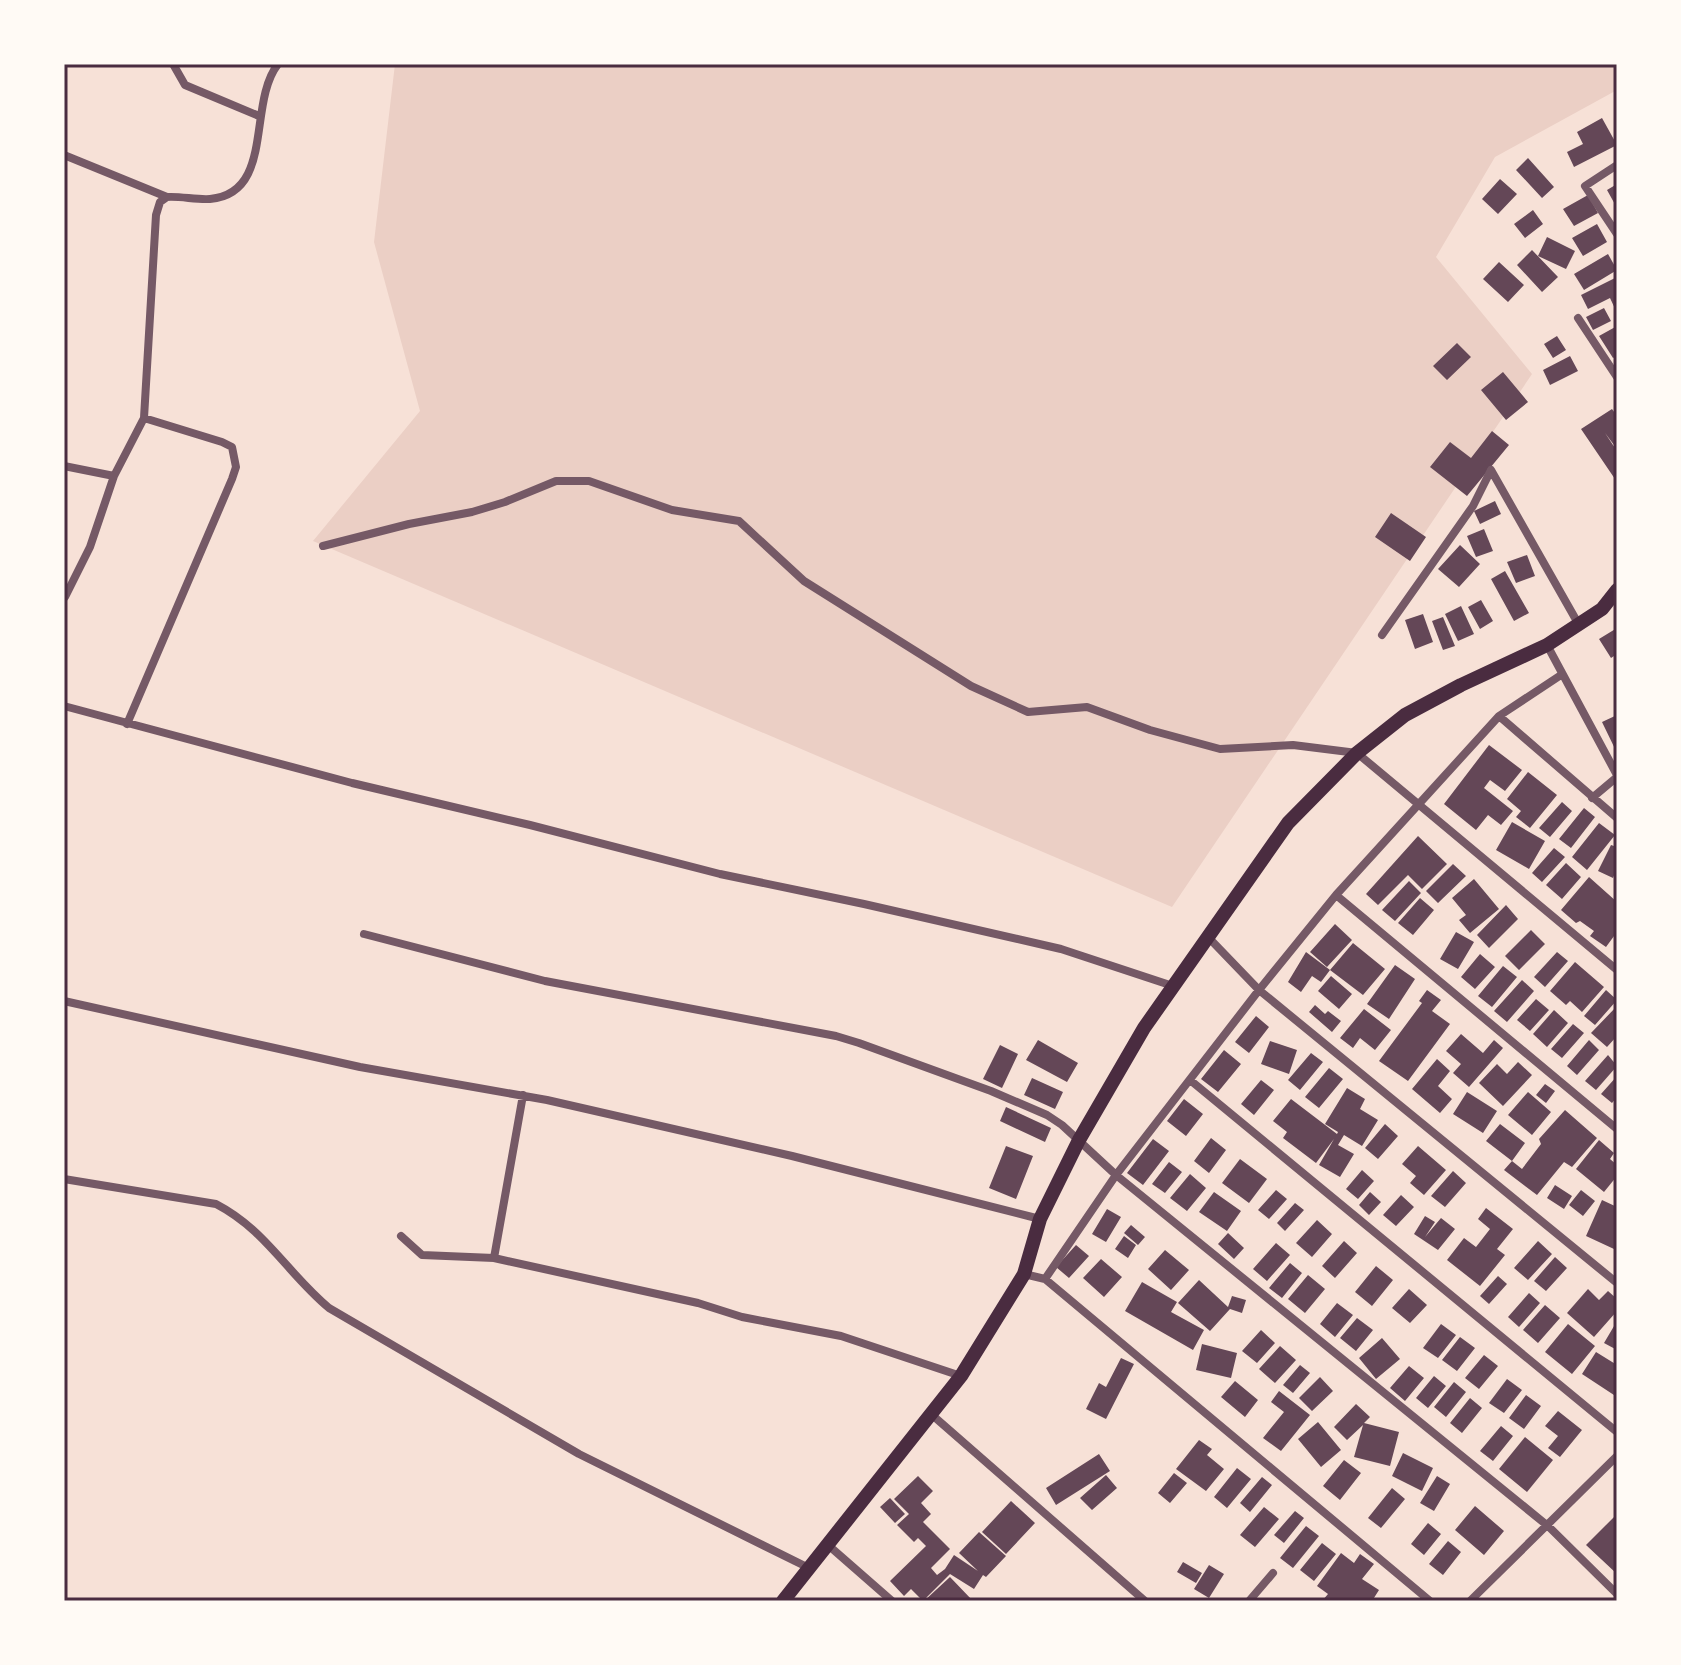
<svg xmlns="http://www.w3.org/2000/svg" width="1681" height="1665" font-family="'Source Sans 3',sans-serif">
	<rect width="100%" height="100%" fill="#f7e1d7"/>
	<path fill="#ebcfc5" d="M395,64H1617V90L1495,157L1436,257L1532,374L1172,907L313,541L420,411L374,242Z"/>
	<path fill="#644757" d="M1602,118L1617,145L1574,167L1567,152L1583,144L1577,132Z
		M1528,158L1554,187L1542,198L1516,170Z
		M1500,179L1517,194L1498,214L1482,199Z
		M1617,184V208L1607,190Z
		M1588,195L1598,213L1574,226L1563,209Z
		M1533,210L1543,224L1525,238L1514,224Z
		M1597,224L1607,242L1583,256L1572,238Z
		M1547,237L1575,251L1566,269L1538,256Z
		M1532,250L1558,277L1542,292L1517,265Z
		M1608,254L1617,270L1584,290L1574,274Z
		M1499,262L1524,285L1508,302L1483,279Z
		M1617,277V313L1610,298L1588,309L1581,295Z
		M1604,308L1611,321L1593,330L1586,317Z
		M1617,326V356L1613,358L1599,336Z
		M1557,336L1566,350L1553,358L1544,344Z
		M1457,343L1471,357L1447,380L1433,366Z
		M1570,356L1578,371L1550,385L1543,370Z
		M1503,372L1528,402L1506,420L1481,390Z
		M1612,409L1617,416V449L1605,433L1617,451V482L1581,429Z
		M1492,431L1509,445L1467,496L1430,467L1450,442L1471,458Z
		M1495,501L1501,514L1480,524L1474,511Z
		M1391,513L1426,537L1410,561L1375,537Z
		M1484,529L1493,551L1476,557L1467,536Z
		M1460,545L1480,564L1459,587L1438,569Z
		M1527,555L1535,576L1516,583L1507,562Z
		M1505,571L1529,613L1514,621L1491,579Z
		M1481,600L1493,621L1480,629L1468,607Z
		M1461,606L1474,634L1458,641L1445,614Z
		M1423,614L1433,642L1415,649L1405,620Z
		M1443,617L1455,646L1443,650L1432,621Z
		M1617,628V654L1611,658L1599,639Z
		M1617,715V753L1602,722Z
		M1489,745L1522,770L1505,791L1490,780L1484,788L1513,811L1501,825L1488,815L1476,830L1444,804Z
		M1528,772L1557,795L1530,828L1516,817L1521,811L1507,799Z
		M1562,802L1572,811L1550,837L1539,828Z
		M1584,808L1595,817L1571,848L1559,839Z
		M1512,822L1545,841L1529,869L1496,850Z
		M1599,823L1615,835L1587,870L1572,857Z
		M1418,836L1447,864L1422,889L1408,875L1378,905L1366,894Z
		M1611,845L1617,847V868L1613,878L1598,871Z
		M1554,848L1565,857L1542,882L1532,873Z
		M1566,863L1581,877L1562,899L1546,885Z
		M1453,864L1466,876L1438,903L1426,891Z
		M1589,877L1617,902V932L1606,947L1590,936L1594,931L1580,921L1576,923L1561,910Z
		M1474,879L1499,909L1470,933L1459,920L1466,915L1452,898Z
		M1409,881L1421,893L1395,921L1382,910Z
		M1420,898L1434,910L1413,935L1398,923Z
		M1506,905L1518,919L1489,948L1477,935Z
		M1335,924L1352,940L1327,967L1310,952Z
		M1531,930L1545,944L1519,970L1505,956Z
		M1456,932L1474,942L1458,969L1440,959Z
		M1353,943L1385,969L1363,995L1330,970Z
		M1306,952L1330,970L1321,982L1312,976L1301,992L1288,982Z
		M1557,952L1568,961L1545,987L1534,977Z
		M1480,954L1495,967L1475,989L1461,977Z
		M1575,962L1604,987L1582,1012L1570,1001L1566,1005L1550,991Z
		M1395,965L1415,979L1389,1019L1367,1004Z
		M1503,966L1517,977L1492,1007L1478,996Z
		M1331,976L1352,994L1339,1009L1318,991Z
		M1522,980L1534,991L1507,1022L1494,1011Z
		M1427,990L1441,1000L1432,1011L1450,1024L1408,1081L1379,1061L1422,1003L1419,1001Z
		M1606,990L1617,1000L1595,1025L1584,1016Z
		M1536,999L1549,1010L1530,1031L1517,1020Z
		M1315,1005L1325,1014L1328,1011L1341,1021L1332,1032L1309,1012Z
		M1617,1006V1036L1607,1047L1591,1033Z
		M1364,1009L1391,1030L1375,1050L1360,1038L1353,1048L1340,1038Z
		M1554,1010L1568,1023L1547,1047L1533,1034Z
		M1256,1016L1269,1027L1249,1053L1235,1042Z
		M1573,1024L1584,1033L1562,1058L1551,1049Z
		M1461,1034L1483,1053L1494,1040L1503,1048L1469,1087L1453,1073L1461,1064L1446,1051Z
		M1038,1040L1078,1063L1067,1082L1026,1060Z
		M1589,1040L1599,1050L1577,1075L1567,1066Z
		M1270,1041L1297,1050L1289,1074L1261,1064Z
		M1000,1045L1018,1054L1002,1088L983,1079Z
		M1224,1050L1241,1064L1218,1092L1201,1079Z
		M1311,1053L1323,1062L1300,1090L1288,1080Z
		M1608,1055L1617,1066L1596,1090L1585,1081Z
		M1437,1059L1450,1071L1438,1086L1452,1099L1440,1113L1412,1089Z
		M1518,1062L1532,1075L1503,1106L1479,1083L1497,1064L1507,1074Z
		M1329,1068L1343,1079L1319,1108L1305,1097Z
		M1617,1076V1097L1612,1103L1601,1094Z
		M1032,1078L1063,1092L1055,1109L1024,1095Z
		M1261,1080L1274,1090L1254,1115L1241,1104Z
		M1545,1084L1555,1091L1546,1103L1536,1095Z
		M1347,1088L1365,1099L1360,1109L1378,1120L1362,1146L1344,1135L1338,1145L1354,1154L1340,1177L1319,1165L1334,1139L1316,1163L1283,1138L1287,1132L1273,1121L1291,1099L1337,1134L1338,1132L1325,1124Z
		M1467,1092L1497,1111L1483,1133L1453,1114Z
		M1528,1092L1551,1112L1532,1135L1508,1115Z
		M1184,1099L1203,1114L1186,1136L1167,1121Z
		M1006,1107L1051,1128L1045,1142L1000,1121Z
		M1565,1110L1597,1138L1572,1167L1564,1162L1537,1195L1504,1170L1512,1161L1522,1169L1541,1144L1539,1139Z
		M1385,1124L1398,1136L1378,1159L1365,1148Z
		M1500,1124L1525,1143L1512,1161L1486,1141Z
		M1211,1138L1226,1150L1209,1173L1194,1161Z
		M1153,1139L1169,1151L1143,1185L1127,1173Z
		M1599,1140L1614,1153L1610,1159L1617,1165V1176L1604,1192L1576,1169Z
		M1006,1146L1033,1156L1016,1199L989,1188Z
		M1418,1146L1446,1170L1424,1195L1410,1183L1416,1176L1402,1164Z
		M1240,1159L1267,1179L1249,1203L1222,1183Z
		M1169,1162L1182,1172L1165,1193L1152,1184Z
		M1362,1170L1374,1181L1358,1199L1346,1189Z
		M1453,1171L1466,1183L1445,1207L1431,1196Z
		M1190,1174L1206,1188L1187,1211L1170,1198Z
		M1555,1185L1572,1196L1564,1209L1547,1198Z
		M1276,1190L1287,1199L1269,1219L1258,1210Z
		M1581,1190L1595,1201L1583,1216L1569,1205Z
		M1214,1192L1241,1211L1227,1231L1199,1212Z
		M1370,1192L1381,1202L1369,1215L1359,1205Z
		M1401,1195L1414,1207L1396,1226L1383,1215Z
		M1602,1200L1617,1207V1243L1614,1249L1586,1236Z
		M1295,1203L1304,1210L1285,1231L1277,1223Z
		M1486,1208L1513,1229L1497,1249L1505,1255L1480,1286L1447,1260L1464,1238L1476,1247L1490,1229L1478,1219Z
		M1107,1209L1121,1217L1106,1242L1092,1234Z
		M1425,1216L1435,1222L1425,1237L1441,1218L1455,1229L1438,1250L1414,1234Z
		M1317,1220L1332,1234L1312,1257L1296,1243Z
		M1131,1225L1145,1237L1138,1245L1124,1233Z
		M1228,1233L1244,1248L1234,1259L1218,1244Z
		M1124,1236L1136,1245L1128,1258L1115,1249Z
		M1344,1241L1357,1253L1335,1278L1322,1266Z
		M1538,1241L1552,1254L1528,1280L1514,1268Z
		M1276,1243L1290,1255L1267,1281L1253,1269Z
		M1076,1245L1089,1256L1069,1278L1056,1267Z
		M1165,1250L1189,1270L1171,1290L1148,1269Z
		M1555,1257L1567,1268L1546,1291L1534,1281Z
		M1101,1259L1122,1277L1104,1297L1083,1278Z
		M1290,1263L1302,1273L1282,1298L1269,1288Z
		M1376,1266L1393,1280L1372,1306L1355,1292Z
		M1308,1275L1325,1289L1305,1313L1288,1299Z
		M1498,1276L1507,1284L1489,1304L1480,1296Z
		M1199,1280L1228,1307L1232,1296L1246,1300L1242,1313L1230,1309L1210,1331L1178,1303Z
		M1142,1282L1177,1302L1171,1312L1204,1330L1193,1350L1125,1311Z
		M1409,1289L1427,1305L1410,1323L1392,1308Z
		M1588,1289L1599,1300L1608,1291L1617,1299V1311L1594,1337L1567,1313Z
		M1529,1293L1540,1303L1519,1327L1508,1317Z
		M1337,1303L1353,1315L1335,1337L1320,1324Z
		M1545,1305L1560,1318L1538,1343L1523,1330Z
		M1357,1318L1373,1330L1356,1351L1340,1338Z
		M1617,1321V1350L1604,1343Z
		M1441,1324L1456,1335L1438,1358L1423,1348Z
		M1568,1324L1595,1346L1572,1374L1545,1352Z
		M1261,1330L1275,1343L1257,1363L1242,1351Z
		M1460,1337L1475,1348L1457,1371L1442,1360Z
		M1382,1338L1400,1359L1376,1379L1359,1358Z
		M1202,1344L1237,1353L1231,1378L1196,1370Z
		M1280,1346L1296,1360L1275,1383L1259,1369Z
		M1596,1352L1617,1365V1397L1582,1374Z
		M1484,1355L1498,1366L1479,1389L1465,1378Z
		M1121,1358L1134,1364L1106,1419L1086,1409L1099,1383L1106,1387Z
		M1300,1365L1310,1373L1293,1393L1283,1385Z
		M1409,1366L1424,1378L1405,1401L1390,1388Z
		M1434,1376L1446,1386L1428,1408L1416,1398Z
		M1320,1377L1333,1391L1312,1411L1299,1398Z
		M1507,1379L1522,1390L1504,1413L1489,1403Z
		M1235,1381L1258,1400L1245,1417L1221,1397Z
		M1454,1382L1466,1392L1446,1417L1434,1407Z
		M1279,1391L1310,1415L1281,1451L1263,1438L1284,1412L1271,1402Z
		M1526,1395L1541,1406L1524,1429L1509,1418Z
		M1470,1398L1482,1408L1462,1433L1450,1423Z
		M1356,1404L1370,1417L1364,1423L1399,1432L1390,1466L1354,1457L1363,1425L1347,1440L1334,1427Z
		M1558,1411L1582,1430L1560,1457L1548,1448L1558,1436L1545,1426Z
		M1318,1422L1341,1450L1321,1467L1298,1439Z
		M1501,1426L1513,1436L1493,1461L1480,1451Z
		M1525,1437L1553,1460L1527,1492L1499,1469Z
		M1199,1440L1212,1449L1207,1455L1224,1469L1206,1491L1176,1469Z
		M1403,1453L1433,1468L1422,1491L1392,1476Z
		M1099,1454L1110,1471L1056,1505L1046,1488Z
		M1344,1460L1361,1473L1340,1500L1323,1486Z
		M1237,1468L1251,1479L1227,1508L1214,1497Z
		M1174,1473L1187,1483L1170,1503L1158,1493Z
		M1106,1475L1117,1488L1092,1510L1080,1498Z
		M918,1476L933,1491L921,1503L931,1514L923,1522L950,1549L931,1568L937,1575L945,1569L954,1555L978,1571L959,1553L979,1532L1006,1556L986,1577L983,1575L974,1589L950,1574L923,1601L911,1589L904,1596L890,1581L926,1546L918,1538L914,1542L897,1525L909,1514L894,1499Z
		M1437,1476L1450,1484L1434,1511L1420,1503Z
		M1262,1477L1272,1485L1250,1512L1240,1503Z
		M1392,1488L1405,1499L1381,1528L1368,1518Z
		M890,1498L905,1514L895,1523L880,1507Z
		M1011,1501L1035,1523L1006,1554L982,1532Z
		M1475,1506L1504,1531L1484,1555L1455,1530Z
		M1264,1507L1279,1519L1255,1547L1240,1535Z
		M1295,1511L1304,1518L1284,1543L1274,1535Z
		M1617,1514V1574L1586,1545Z
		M1428,1523L1441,1534L1424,1555L1411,1544Z
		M1306,1526L1319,1536L1293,1568L1280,1558Z
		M1448,1541L1461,1552L1443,1575L1429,1564Z
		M1322,1543L1336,1554L1314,1581L1300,1570Z
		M1341,1553L1354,1563L1360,1554L1374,1564L1362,1579L1379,1590L1372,1601H1322L1328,1594L1317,1586Z
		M1183,1562L1202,1573L1196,1583L1177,1572Z
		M1209,1565L1224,1574L1209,1598L1194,1589Z
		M950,1577L973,1601H924Z"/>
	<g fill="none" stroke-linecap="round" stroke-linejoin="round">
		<path stroke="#755966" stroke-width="8" d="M173,64L185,85L259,116
			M64,155L167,197
			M1617,165L1585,186L1617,234
			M1578,318L1617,377
			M64,466L114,476
			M1491,470L1579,625
			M323,546L409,524L472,512L505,502L556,481H589L672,510L739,521L804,581L971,686L1028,712L1087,707L1150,730L1220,749L1293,745L1357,753L1617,970
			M65,597L90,547L114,476L144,418L156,215L160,202L167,197C181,196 196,200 210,199C275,193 247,104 278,64
			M1382,635L1473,506L1491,470
			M1547,645L1617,775
			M64,706L352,783L530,825L720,874L864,904L1061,949L1173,986
			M1499,716L1617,818
			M127,724L232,479L236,467L232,447L222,442L144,418
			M1592,798L1617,777
			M1336,895L1617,1129
			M364,934L545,981L836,1036L859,1043L991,1091L1047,1115L1062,1125L1116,1175L1548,1526L1617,1594
			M1208,937L1259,990L1617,1283
			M64,1001L360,1067L547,1100L792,1156L1040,1219
			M1190,1080L1617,1432
			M64,1179L216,1204C266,1230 287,1273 329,1308L579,1454L809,1568
			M401,1236L422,1255L494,1258L698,1303L742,1317L841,1336L961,1376
			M494,1258L523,1095
			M1024,1274L1045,1279L1430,1601
			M1045,1279L1116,1175L1259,990L1336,895L1499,716L1561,675
			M931,1414L1145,1601
			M828,1545L892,1601
			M1249,1601L1273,1573
			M1470,1601L1617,1456"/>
		<path stroke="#4a2c40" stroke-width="14" d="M783,1601L961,1376L1024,1274L1040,1219L1079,1140L1144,1028L1288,823L1357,753L1405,715L1461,685L1547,645L1602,609L1617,590"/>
	</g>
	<rect width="1681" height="1665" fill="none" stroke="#fffaf5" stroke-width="132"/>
	<rect x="66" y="66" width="1549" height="1533" fill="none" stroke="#4a2c40" stroke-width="3"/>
</svg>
